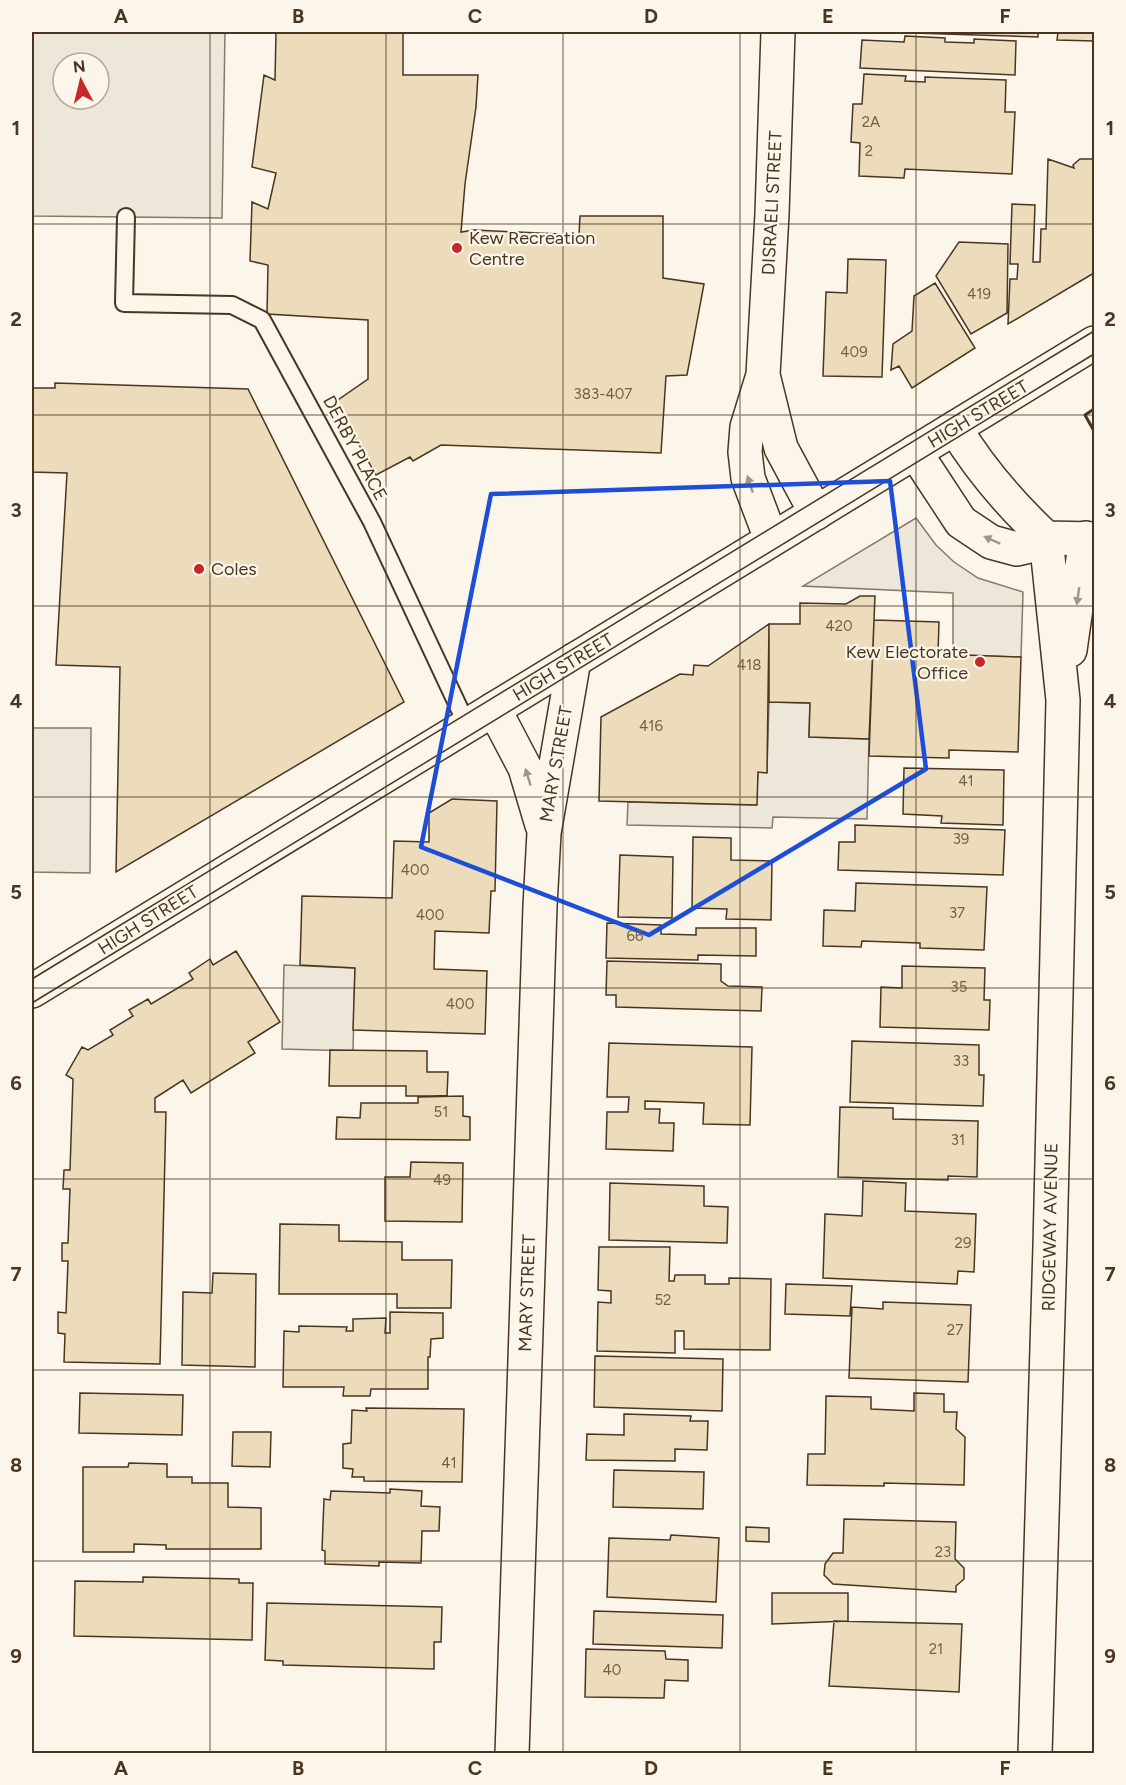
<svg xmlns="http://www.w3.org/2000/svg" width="1126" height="1785" font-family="Figtree,sans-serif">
	<rect width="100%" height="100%" fill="#fbf6e9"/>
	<path fill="#ede7d9" stroke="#887966" stroke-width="1.5" fill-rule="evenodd" d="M32,32H225L222,218L32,216ZM63,63H99V99H63Z
		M916,518L936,545L954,562L978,578L1023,592L1021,657L953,655V593L803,586Z
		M769,702L810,703L809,737L869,739L867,819L773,817L772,828L627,825L628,802L756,805L758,772H767Z
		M32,728H91L90,873L32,872Z
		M284,965L355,968L353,1051L282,1049Z"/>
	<path fill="#ecdcbc" stroke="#4a3520" stroke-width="1.5" d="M276,32H403V75H478L476,107L465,184L461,232L474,230L579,235L580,216H663V278L704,284L687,375L666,376L661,453L441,445L413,461L410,457L376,475L335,402L368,379V320L267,314L268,265L250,261L252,202L268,209L276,173L252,167L264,75L275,80Z
		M879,32H1038V37Z
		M1058,32H1094V41L1057,40Z
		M905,36L945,38V42L974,43V39L1016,41L1015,75L860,68L862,40L904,42Z
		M864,74L906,76L905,81L925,82V77L1006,80L1005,112H1015L1012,174L905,169L904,178L859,176L860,143L851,142L853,104H862Z
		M1048,159L1074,168L1073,165L1080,159H1094V273L1008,324L1010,279H1017L1018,264H1010L1012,204L1035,205L1033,262H1040L1041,229H1046Z
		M959,242L1008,244L1007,313L971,334L936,276Z
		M848,259L886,260L882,377L823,376L826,292L847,293Z
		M935,283L975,348L912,388L899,366L891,370L893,344L912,331L914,296Z
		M55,383L248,389L404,702L116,872L120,667L56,665L67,473L32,472V388H55Z
		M860,596H875L869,739L809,737L810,703L769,702V624H800V603L846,604Z
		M874,620L939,622L938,654L1021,657L1018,752L949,750V758L869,756Z
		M769,624L767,773L758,772L757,805L599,801L601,717L680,674L693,675L694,665L708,666Z
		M904,768L1004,770L1003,825L941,823L942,816L903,814Z
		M452,799L497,801L495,891H491L489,933L435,931L434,969L487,971L485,1034L353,1030L355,968L300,965L302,896L392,898L394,841L429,842V813Z
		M855,825L1005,830L1003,875L838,870L839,842H855Z
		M693,837L731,838V860L772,861L771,920L726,919L727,909L692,908Z
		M620,855L673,857L672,918L618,917Z
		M856,883L987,887L984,950L920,948V943L862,941L861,947L823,946L824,910L855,911Z
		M607,923L661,925V934L696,935V928H756V956L698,955V960L606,958Z
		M236,951L280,1022L248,1042L255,1053L191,1093L183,1080L155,1098V1112H166L160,1364L64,1362L65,1334L58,1333V1312L66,1313L68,1261H62V1243H68L70,1189H63L64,1170H70L73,1079L66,1075L82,1047L88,1050L113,1035L110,1030L133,1016L129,1010L148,999L151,1004L193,979L189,973L210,959L213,965Z
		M607,961L721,964V981L728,986L762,987L761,1011L616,1007V995H606Z
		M902,966L985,968L984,1000H990L989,1030L880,1027L881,987L902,988Z
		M852,1041L979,1045V1075H984L983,1106L850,1102Z
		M609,1043L752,1047L750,1125L703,1124L704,1103L645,1101V1109H660L659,1123H674L673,1151L606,1149L607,1112H628L629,1097H607Z
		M330,1050L427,1051V1072H448L447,1096H406V1086H329Z
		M463,1096V1116L470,1117V1140L336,1139L337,1117L360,1118L361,1103H418V1097Z
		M840,1107L893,1108V1119L978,1121L977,1177L948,1176V1180L838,1177Z
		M411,1162L463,1163L462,1222L385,1221V1177H410Z
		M863,1181L906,1183L905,1211L976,1214L974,1272L958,1271L957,1284L823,1278L825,1214L862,1216Z
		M610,1183L704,1186V1206L728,1207L727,1243L609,1240Z
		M280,1224L339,1225V1241L402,1242V1260H452L451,1308H397V1294H279Z
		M599,1247H670L669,1281H674L675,1275H705V1284H729V1278L771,1279L770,1350L684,1349V1331H675V1353L597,1351L598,1302L611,1303V1291L598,1290Z
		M213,1273L256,1274L255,1367L182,1365L183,1292L212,1293Z
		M786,1284L852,1286L850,1316L785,1314Z
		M883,1302L971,1305L968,1382L849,1378L852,1307L883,1309Z
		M390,1312L443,1313V1338L431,1339L430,1357H428V1389H371L370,1396H343L344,1387H283L284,1331L299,1332V1326L347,1327L346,1331H353V1319L386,1318L385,1333H390Z
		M595,1356L723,1359L722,1411L594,1407Z
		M80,1393L183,1395L182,1435L79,1433Z
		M914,1393L944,1394V1412H957L956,1429L965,1437L964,1485L884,1483V1486L807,1485L808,1454H825L826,1396L871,1397V1409L914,1411Z
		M366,1408L464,1409L462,1482L364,1481V1477H352L353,1469L343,1468V1444L351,1443L352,1410L367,1411Z
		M624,1414L691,1416L690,1421H708L707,1450L675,1449V1461L586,1460L587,1434L624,1435Z
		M233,1432H271L270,1467L232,1466Z
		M129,1463L167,1464V1477H192V1483H228V1507L261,1508V1549H166V1545L134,1544V1552H83V1467H128Z
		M614,1470L704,1472L703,1509L613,1507Z
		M390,1489L422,1491L421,1506L440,1507L439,1531H422L421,1563L379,1562V1566L325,1564V1551L322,1550L324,1499L330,1500L331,1491L390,1493Z
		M844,1519L956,1522L955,1559L964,1568V1579L956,1586V1592L833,1584L824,1575L825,1564L833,1553H843Z
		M746,1527L769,1528V1542L746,1541Z
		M671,1535L719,1538L716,1602L607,1597L609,1538L670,1540Z
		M143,1577L239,1579V1583H253L252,1640L74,1636L75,1581L143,1582Z
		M772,1593H848V1621L772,1624Z
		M267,1603L442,1607L441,1642H434V1669L283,1665V1661L265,1660Z
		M594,1611L723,1615L722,1648L593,1644Z
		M834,1621L962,1624L959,1692L829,1686Z
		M586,1649L665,1651L666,1659L688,1660V1681L665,1680L664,1698L585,1697Z"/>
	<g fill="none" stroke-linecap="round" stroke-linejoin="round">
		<g stroke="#4a3520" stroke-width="20">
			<path id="service" d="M126,217L124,303L232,305L262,320L372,522L467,725"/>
		</g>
		<g stroke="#4a3520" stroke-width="36">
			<path id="minor" d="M763,375L781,448L816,513
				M771,539L748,478L745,452L747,427L763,375L772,214L778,32
				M1070,650L1086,538
				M494,709L525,768L542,825
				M512,1754L540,906L544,833L574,660
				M1035,1754L1050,1246L1063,700L1046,538"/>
		</g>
		<g stroke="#4a3520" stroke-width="36">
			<path id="tertiary" d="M955,428C979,468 1012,506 1046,538
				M915,452L961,522L991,542L1017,549L1034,545L1046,538L1094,539"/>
		</g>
		<g stroke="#4a3520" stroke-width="36">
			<path id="primary" d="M32,991L1094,343"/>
		</g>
		<use href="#service" stroke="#fbf6e9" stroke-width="16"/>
		<use href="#minor" stroke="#fbf6e9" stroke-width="33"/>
		<use href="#tertiary" stroke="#fbf6e9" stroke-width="33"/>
		<use href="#primary" stroke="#fbf6e9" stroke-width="33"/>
		<path stroke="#4a3520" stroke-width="1.5" d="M32,979L1094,331
			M32,1003L1094,354"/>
		<path stroke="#4a3520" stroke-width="3" d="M1094,409L1085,415L1094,431"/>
	</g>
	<defs><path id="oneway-solid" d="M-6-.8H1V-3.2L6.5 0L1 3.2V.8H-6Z" transform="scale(1.5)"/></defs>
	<g fill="#a29684">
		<use href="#oneway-solid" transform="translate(750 484) rotate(-108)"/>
		<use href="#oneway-solid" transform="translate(992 540) rotate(-156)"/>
		<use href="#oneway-solid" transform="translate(1078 596) rotate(98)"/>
		<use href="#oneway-solid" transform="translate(528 777) rotate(-107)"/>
	</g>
	<path fill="none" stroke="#1d4ed8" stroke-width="4.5" stroke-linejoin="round" d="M890,481L926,769L649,935L421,847L491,494Z"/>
	<path fill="none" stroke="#4a3520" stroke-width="1.5" stroke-opacity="0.55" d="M210,32V1754M386,32V1754M563,32V1754M740,32V1754M916,32V1754M32,224H1094M32,415H1094M32,606H1094M32,797H1094M32,988H1094M32,1179H1094M32,1370H1094M32,1561H1094"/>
	<g fill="#c62828" stroke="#fbf6e9" stroke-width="2">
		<circle cx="457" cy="248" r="6"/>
		<circle cx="199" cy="569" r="6"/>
		<circle cx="980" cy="662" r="6"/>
	</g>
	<g text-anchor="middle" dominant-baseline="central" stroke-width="4.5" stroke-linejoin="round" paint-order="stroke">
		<g font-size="15" fill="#725f47">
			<text x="871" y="122">2A</text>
			<text x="869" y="151">2</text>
			<text x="979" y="294">419</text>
			<text x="854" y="352">409</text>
			<text x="603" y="394">383-407</text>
			<text x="839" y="626">420</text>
			<text x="749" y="665">418</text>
			<text x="651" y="726">416</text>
			<text x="966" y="781">41</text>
			<text x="961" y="839">39</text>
			<text x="415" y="870">400</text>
			<text x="957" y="913">37</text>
			<text x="430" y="915">400</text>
			<text x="635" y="936">66</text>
			<text x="959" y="987">35</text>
			<text x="460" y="1004">400</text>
			<text x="961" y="1061">33</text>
			<text x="441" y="1112">51</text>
			<text x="958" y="1140">31</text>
			<text x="442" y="1180">49</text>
			<text x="963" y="1243">29</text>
			<text x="663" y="1300">52</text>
			<text x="955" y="1330">27</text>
			<text x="449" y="1463">41</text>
			<text x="943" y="1552">23</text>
			<text x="936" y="1649">21</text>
			<text x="612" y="1670">40</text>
		</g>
		<g font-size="18" fill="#4a3520" stroke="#fbf6e9">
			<text transform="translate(772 203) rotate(-87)">DISRAELI STREET</text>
			<text transform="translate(978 414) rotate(-31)">HIGH STREET</text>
			<text transform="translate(355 448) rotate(62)">DERBY PLACE</text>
			<text transform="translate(563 667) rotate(-31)">HIGH STREET</text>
			<text transform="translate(556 764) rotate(-80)">MARY STREET</text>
			<text transform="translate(148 920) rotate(-32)">HIGH STREET</text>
			<text transform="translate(1050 1227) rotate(-89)">RIDGEWAY AVENUE</text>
			<text transform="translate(527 1293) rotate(-88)">MARY STREET</text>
		</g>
		<g font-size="18" fill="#4a3520" stroke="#fbf6e9" text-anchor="start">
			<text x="469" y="238">Kew Recreation<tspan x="469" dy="21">Centre</tspan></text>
			<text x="211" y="569">Coles</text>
			<text x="968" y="652" text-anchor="end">Kew Electorate<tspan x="968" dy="21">Office</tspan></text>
		</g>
	</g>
	<rect width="1126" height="1785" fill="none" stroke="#fbf6e9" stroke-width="66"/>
	<g transform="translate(81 81) rotate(353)"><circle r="28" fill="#fbf6e9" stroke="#b4a999" stroke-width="1.5"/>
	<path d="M0-4.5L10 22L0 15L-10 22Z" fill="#c62828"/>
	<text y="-9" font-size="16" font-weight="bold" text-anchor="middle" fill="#4a3520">N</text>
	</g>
	<rect x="33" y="33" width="1060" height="1719" fill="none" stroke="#4a3520" stroke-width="2"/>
	<g font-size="20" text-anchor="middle" font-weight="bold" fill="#4a3520">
		<text x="121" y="23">A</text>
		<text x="298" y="23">B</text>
		<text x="475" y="23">C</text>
		<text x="651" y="23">D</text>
		<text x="828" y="23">E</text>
		<text x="1005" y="23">F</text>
		<text x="16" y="135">1</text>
		<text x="1110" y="135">1</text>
		<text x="16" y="326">2</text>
		<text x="1110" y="326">2</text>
		<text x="16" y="517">3</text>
		<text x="1110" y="517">3</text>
		<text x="16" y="708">4</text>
		<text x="1110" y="708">4</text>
		<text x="16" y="899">5</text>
		<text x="1110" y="899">5</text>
		<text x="16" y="1090">6</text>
		<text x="1110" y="1090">6</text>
		<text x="16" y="1281">7</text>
		<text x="1110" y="1281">7</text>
		<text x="16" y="1472">8</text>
		<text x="1110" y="1472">8</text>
		<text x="16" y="1663">9</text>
		<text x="1110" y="1663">9</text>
		<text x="121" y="1775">A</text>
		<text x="298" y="1775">B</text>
		<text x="475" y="1775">C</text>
		<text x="651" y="1775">D</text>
		<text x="828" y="1775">E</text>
		<text x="1005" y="1775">F</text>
	</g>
</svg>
